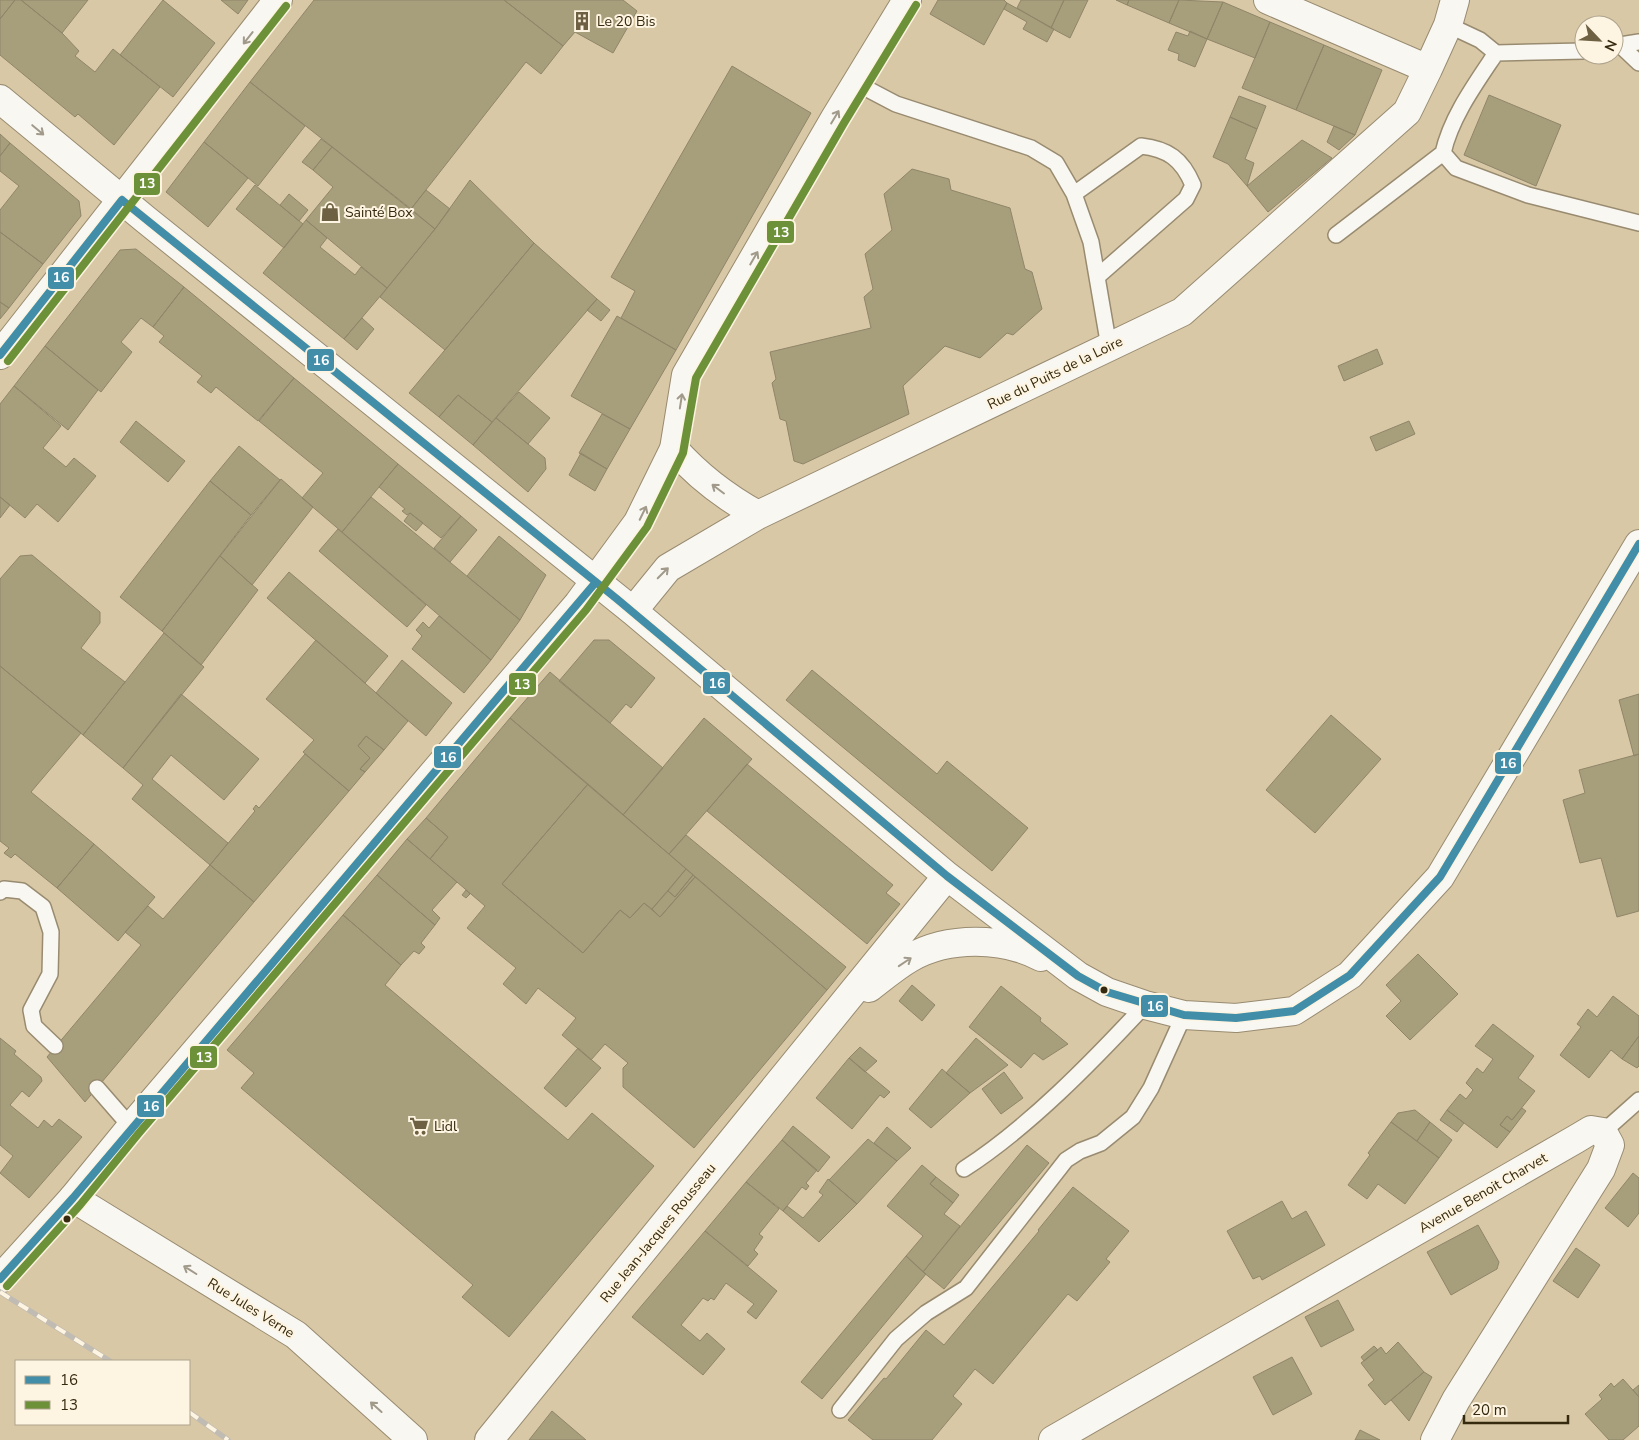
<svg xmlns="http://www.w3.org/2000/svg" width="1639" height="1440" font-family="'Nunito Sans',sans-serif">
	<rect width="100%" height="100%" fill="#d9c8a6"/>
	<path fill="#a79e7c" stroke="#8f866a" d="M0,0H15L0,19Z
		M15,0H21L62,33L79,51L75,56L95,72L113,49L160,87L114,145L78,114L75,117L0,55V19Z
		M21,0H88L62,33Z
		M163,0L215,43L173,97L120,55Z
		M221,0H248L238,14Z
		M314,0H504L563,46L541,74L526,62L411,209L250,82Z
		M504,0H623L637,11L613,53L575,32L563,46Z
		M938,0H1004L1007,3L984,45L930,14Z
		M1021,0H1064L1051,28L1017,8Z
		M1064,0H1088L1070,38L1051,28Z
		M1116,0H1129L1127,5Z
		M1129,0H1179L1169,23L1127,5Z
		M1179,0L1223,2L1207,39L1169,23Z
		M1223,2L1270,22L1255,58L1207,39Z
		M1007,3L1054,29L1047,42L1023,29L1027,22L1004,9Z
		M1270,22L1324,45L1296,110L1242,88Z
		M1190,31L1207,39L1195,67L1178,60L1179,54L1168,50L1176,32L1188,36Z
		M1324,45L1382,70L1355,135L1296,110Z
		M732,66L811,113L676,350L621,318L635,291L611,277Z
		M250,82L305,126L258,186L204,142Z
		M1489,95L1561,125L1536,186L1464,155Z
		M1239,96L1266,106L1257,129L1230,117Z
		M1230,117L1257,129L1245,159L1254,163L1247,186L1228,164L1213,157Z
		M1334,126L1355,135L1339,150L1327,142Z
		M0,134L10,143L0,156Z
		M321,139L332,147L313,170L302,162Z
		M1302,140L1332,158L1268,212L1247,186Z
		M204,142L248,178L208,227L166,192Z
		M10,143L79,201L81,216L43,264L0,232V210L19,186L0,171V156Z
		M332,147L435,229L387,288L306,220L333,187L313,170Z
		M912,169L949,179L951,190L1010,208L1025,269L1032,272L1042,309L1013,335L1007,333L980,358L945,346L903,386L909,414L803,464L794,461L786,421L780,419L772,383L776,379L770,352L871,328L864,297L873,289L865,254L892,230L884,194Z
		M470,180L534,243L445,350L380,297L435,229Z
		M255,185L303,224L284,248L236,209Z
		M426,190L450,209L435,229L411,209Z
		M289,194L308,210L299,221L280,205Z
		M306,220L327,238L320,247L355,275L361,267L387,288L344,339L263,273Z
		M0,232L43,264L9,308L0,302Z
		M534,243L597,299L492,422L458,395L439,417L409,393Z
		M136,249L184,287L153,327L141,318L121,342L132,352L101,392L45,346L120,250Z
		M184,287L294,378L258,421L216,387L211,393L197,382L202,376L159,342L164,336L153,327Z
		M597,299L610,310L601,321L587,310Z
		M0,302L9,308L0,319Z
		M617,316L676,350L630,429L571,396Z
		M362,318L374,329L357,350L344,339Z
		M45,346L98,390L68,430L14,386Z
		M1377,349L1383,364L1344,381L1338,366Z
		M294,378L398,464L342,532L302,498L323,473L259,421Z
		M14,386L61,426L43,448L66,467L74,458L96,476L58,522L37,504L25,518L0,497V404Z
		M519,392L550,418L528,444L496,418Z
		M458,395L492,422L473,445L439,417Z
		M602,414L630,429L607,469L579,453Z
		M496,418L545,458L546,469L528,492L473,445Z
		M136,421L185,461L168,482L120,442Z
		M1409,421L1415,434L1376,451L1370,437Z
		M239,446L280,480L251,515L210,481Z
		M581,453L607,469L595,491L569,475Z
		M398,464L461,516L441,538L410,513L407,515L402,511L405,509L379,487Z
		M281,479L313,507L252,585L220,556Z
		M210,481L251,515L162,631L120,597Z
		M0,497L10,505L0,518Z
		M371,497L520,620L491,660L342,532Z
		M410,513L423,523L416,531L404,521Z
		M461,516L477,530L450,562L434,548Z
		M338,529L426,605L407,627L319,551Z
		M499,536L546,575L520,620L467,576Z
		M32,555L100,612V623L81,648L125,682L83,735L0,666V579L20,556Z
		M220,556L258,590L201,665L162,631Z
		M289,572L388,656L365,683L267,598Z
		M439,616L491,660L464,693L412,649L422,636L416,630L423,622L429,628Z
		M164,633L204,667L123,768L83,735Z
		M316,640L408,721L384,750L366,736L358,746L370,758L360,769L365,772L349,791L303,752L314,740L266,699Z
		M594,640H609L655,678L631,708L626,704L610,723L559,681Z
		M402,660L452,703L426,736L376,693Z
		M0,666L81,733L31,792L94,844L57,888L15,854L11,858L4,853L9,848L0,841Z
		M812,670L937,774L947,761L1028,828L992,871L786,700Z
		M550,672L663,768L623,815L510,718Z
		M181,694L259,759L224,800L171,755L152,779L228,843L210,865L132,799L143,785L123,768Z
		M1639,694V754L1634,756L1619,700Z
		M1331,715L1381,759L1315,833L1266,790Z
		M510,718L588,784L502,884L583,953L620,910L630,918L644,903L660,917L695,877L827,990L694,1148L623,1087V1068L628,1063L605,1044L591,1060L562,1035L576,1018L538,988L526,1004L503,984L516,968L467,928L485,906L430,859L448,837L426,818Z
		M704,718L752,759L669,854L623,815Z
		M366,736L384,750L365,772L360,769L370,758L358,746Z
		M305,754L349,791L254,902L210,865L255,811L253,809L256,805L259,808Z
		M1639,754V911L1617,917L1601,858L1580,863L1563,800L1585,793L1579,770Z
		M747,764L893,885L886,893L900,904L867,944L707,811Z
		M588,784L686,869L652,909L644,903L630,918L620,910L583,953L502,884Z
		M426,818L448,837L430,859L407,839Z
		M686,835L846,967L827,990L669,854Z
		M407,839L457,882L432,910L440,918L435,925L377,875Z
		M94,844L155,897L118,941L57,888Z
		M210,865L254,902L85,1102L47,1057L141,945L125,932L148,906L163,919Z
		M686,869L693,875L675,897L668,891Z
		M377,875L435,925L421,943L425,947L419,954L414,951L401,965L343,915Z
		M693,875L695,877L660,917L652,909L668,891L675,897Z
		M466,890L470,894L466,898L462,895Z
		M343,915L401,965L385,985L568,1140L592,1113L654,1166L509,1337L462,1297L473,1285L241,1088L254,1073L227,1050Z
		M1418,954L1458,994L1410,1040L1386,1016L1401,1001L1386,985Z
		M912,985L935,1005L922,1021L899,1001Z
		M1001,986L1041,1018L1040,1021L1068,1044L1043,1060L1034,1053L1021,1068L969,1027Z
		M1613,996L1639,1016V1036L1622,1059L1611,1050L1589,1078L1560,1055L1581,1027L1577,1024L1588,1009L1597,1017Z
		M1493,1024L1534,1056L1518,1078L1535,1091L1512,1120L1507,1116L1500,1125L1510,1132L1497,1148L1447,1110L1460,1094L1466,1099L1473,1090L1466,1083L1477,1068L1483,1073L1493,1059L1475,1046Z
		M1639,1036V1066L1637,1068L1622,1059Z
		M0,1038L16,1051L14,1054L41,1077L42,1081L29,1097L22,1091L10,1105L38,1128L44,1120L52,1127L59,1119L82,1137L29,1198L0,1173L13,1156L0,1145Z
		M976,1038L1008,1065L970,1093L946,1073Z
		M860,1047L877,1061L865,1072L849,1058Z
		M578,1048L601,1068L566,1107L544,1088Z
		M849,1058L890,1092L884,1098L880,1095L852,1129L816,1098Z
		M942,1069L970,1093L931,1128L909,1109Z
		M1004,1072L1023,1098L1001,1114L982,1089Z
		M1522,1108L1526,1111L1510,1132L1500,1125L1507,1116L1512,1120Z
		M1415,1110L1430,1122L1417,1141L1391,1122L1398,1113Z
		M1447,1110L1464,1123L1457,1132L1440,1120Z
		M1391,1122L1439,1158L1405,1204L1378,1184L1367,1199L1348,1185L1370,1155L1368,1153Z
		M1430,1122L1452,1140L1439,1158L1417,1141Z
		M793,1126L830,1157L818,1172L782,1140Z
		M887,1127L911,1148L897,1161L874,1143Z
		M868,1139L897,1161L857,1204L829,1180Z
		M782,1140L817,1170L806,1183L809,1186L806,1190L802,1187L783,1211L746,1182Z
		M1027,1145L1049,1163L944,1289L923,1272Z
		M922,1165L936,1177L930,1184L953,1203L944,1214L960,1226L923,1272L906,1256L923,1236L887,1206Z
		M1633,1173L1639,1178V1213L1628,1227L1605,1208Z
		M936,1177L959,1195L953,1203L930,1184Z
		M828,1179L857,1204L819,1242L783,1211L787,1206L803,1218L823,1195L819,1192Z
		M746,1182L779,1209L759,1234L763,1237L754,1250L758,1254L748,1266L705,1231Z
		M1073,1187L1129,1231L1106,1259L1110,1262L1077,1301L1068,1294L993,1384L975,1369L953,1396L962,1404L932,1440H873L848,1420L884,1378L886,1379L926,1330L944,1345L1039,1231L1038,1230Z
		M1282,1201L1292,1219L1306,1211L1325,1245L1262,1280L1260,1276L1253,1279L1227,1231Z
		M1478,1225L1499,1262L1497,1269L1451,1295L1427,1252Z
		M705,1231L777,1291L756,1319L747,1312L754,1304L726,1283L714,1300L711,1298L708,1301L703,1298L681,1325L700,1341L707,1333L725,1349L703,1375L632,1317Z
		M1576,1248L1600,1265L1578,1298L1553,1281Z
		M906,1256L926,1274L822,1399L801,1382Z
		M1338,1300L1354,1330L1321,1347L1305,1317Z
		M1398,1342L1424,1372L1385,1405L1368,1385L1374,1380L1361,1363L1381,1347L1386,1354Z
		M1374,1346L1378,1350L1364,1361L1361,1357Z
		M1292,1357L1312,1394L1273,1415L1253,1377Z
		M1424,1372L1432,1377L1409,1421L1391,1400Z
		M1623,1379L1639,1397V1426L1623,1440H1609L1585,1414L1602,1399L1599,1395L1611,1383L1614,1387Z
		M1639,1385V1397L1633,1390Z
		M552,1411L586,1440H529Z
		M1360,1430L1380,1440H1355Z"/>
	<g fill="none" stroke-linecap="round" stroke-linejoin="round">
		<g stroke="#988b70" stroke-width="18">
			<path id="lane" d="M1448,25L1480,40L1496,53L1584,51
				M1620,45L1639,63
				M1614,46L1639,42
				M1496,53C1476,83 1451,117 1443,153L1456,168L1528,195L1639,223
				M856,83L896,104L1031,148L1056,163L1074,194L1091,242L1109,347
				M1074,194L1141,146C1168,149 1182,159 1193,185L1186,199L1097,277
				M1336,235L1443,153
				M0,892L4,889L22,891L43,907L51,932L50,974L31,1010L34,1026L55,1046
				M97,1088L131,1127
				M1603,1132L1639,1100
				M964,1169C1029,1127 1092,1062 1145,1005
				M840,1410L896,1339L926,1313L966,1288L1066,1160L1080,1151L1101,1143L1133,1117L1151,1088L1184,1015"/>
		</g>
		<g stroke="#988b70" stroke-width="30">
			<path id="street" d="M1268,0L1428,69L1448,25L1455,0
				M0,99L145,219L633,611L947,876L1078,976L1107,992L1145,1005L1184,1015L1236,1018L1294,1011L1350,975L1440,877L1639,544
				M674,449C698,476 727,498 758,515
				M633,611L668,568L758,515L1182,312L1407,112L1428,69
				M869,988C882,978 896,966 910,958C948,936 1003,937 1041,957
				M73,1198L296,1335L413,1440
				M489,1440L947,876
				M1053,1440L1576,1139L1591,1130L1603,1132L1610,1145L1601,1169L1456,1400L1435,1440"/>
		</g>
		<g stroke="#988b70" stroke-width="30">
			<path id="secondary" d="M0,355L278,0
				M0,1279L73,1198L131,1127L578,604L638,522L674,449L686,375L835,118L907,0"/>
		</g>
		<use href="#lane" stroke="#f9f7f2" stroke-width="15"/>
		<use href="#street" stroke="#f9f7f2" stroke-width="28"/>
		<use href="#secondary" stroke="#f9f7f2" stroke-width="28"/>
		<g stroke="#c1bcb3" stroke-width="5.5">
			<path id="rail" d="M0,1292L110,1361
				M189,1412L228,1440"/>
		</g>
		<use href="#rail" stroke="#fdf4e1" stroke-width="4" stroke-dasharray="11" stroke-linecap="butt"/>
		<g stroke="#fdf4e1" stroke-width="11">
			<path id="bus-1" d="M122,200L617,599L947,876L1078,976L1107,992L1184,1015L1236,1018L1294,1011L1350,975L1440,877L1639,544
				M0,355L122,200
				M0,1279L73,1198L596,582"/>
		</g>
		<g stroke="#fdf4e1" stroke-width="11">
			<path id="bus-2" d="M8,361L286,6
				M7,1286L80,1205L139,1133L586,610L647,527L683,453L696,378L844,123L916,5"/>
		</g>
		<use href="#bus-1" stroke="#428ea9" stroke-width="8"/>
		<use href="#bus-2" stroke="#6d9139" stroke-width="8"/>
	</g>
	<defs><path id="oneway-shaft" d="M-6 0H5M1.5-3L5.5 0L1.5 3" fill="none" stroke-width="1.6" stroke-linecap="round" stroke-linejoin="round" transform="scale(1.25)"/></defs>
	<g stroke="#a19a8b">
		<use href="#oneway-shaft" transform="translate(248 38) rotate(128)"/>
		<use href="#oneway-shaft" transform="translate(835 117) rotate(-59)"/>
		<use href="#oneway-shaft" transform="translate(38 130) rotate(40)"/>
		<use href="#oneway-shaft" transform="translate(754 258) rotate(-60)"/>
		<use href="#oneway-shaft" transform="translate(681 401) rotate(-81)"/>
		<use href="#oneway-shaft" transform="translate(718 489) rotate(-143)"/>
		<use href="#oneway-shaft" transform="translate(643 513) rotate(-64)"/>
		<use href="#oneway-shaft" transform="translate(663 573) rotate(-45)"/>
		<use href="#oneway-shaft" transform="translate(905 962) rotate(-34)"/>
		<use href="#oneway-shaft" transform="translate(190 1270) rotate(-148)"/>
		<use href="#oneway-shaft" transform="translate(376 1407) rotate(-138)"/>
	</g>
	<defs>
		<g id="building-bare" transform="scale(1.5)"><path d="M-4-6H4V6H1V3H-1V6H-4ZM-2.5-4.3h1.7v1.8h-1.7ZM.8-4.3h1.7v1.8H.8ZM-2.5-1h1.7V.8h-1.7ZM.8-1h1.7V.8H.8Z" fill="#6e6143" stroke="#fdf4e1" stroke-width="2.5" paint-order="stroke"/></g>
		<g id="shop-bare" transform="scale(1.5)"><path d="M-5-2.5h2.3a2.7 3.5 0 0 1 5.4 0H5L5.5 6h-11ZM-1.5-2.5h3a1.5 2.3 0 0 0-3 0Z" fill="#6e6143" stroke="#fdf4e1" stroke-width="2.5" paint-order="stroke"/></g>
		<g id="supermarket-bare" transform="scale(1.5)"><path d="M-6-5.5h2.5l.6 2H6L4.5 2H-2.5L-4.4-4H-6ZM-1.5 3.2a1.3 1.3 0 1 0 .1 0ZM3 3.2a1.3 1.3 0 1 0 .1 0Z" fill="#6e6143" stroke="#fdf4e1" stroke-width="2.5" paint-order="stroke"/></g>
	</defs>
	<g fill-rule="evenodd">
		<use href="#building-bare" x="582" y="21"/>
		<use href="#shop-bare" x="330" y="212"/>
		<use href="#supermarket-bare" x="419" y="1126"/>
	</g>
	<g fill="#35290e" stroke="#fdf4e1" stroke-width="2">
		<circle cx="1104" cy="990" r="4.5"/>
		<circle cx="67" cy="1219" r="4.5"/>
	</g>
	<g text-anchor="middle" dominant-baseline="central" stroke-width="4" stroke-linejoin="round" paint-order="stroke">
		<g font-size="14" fill="#35290e" stroke="#fdf4e1" text-anchor="start">
			<text x="597" y="21">Le 20 Bis</text>
			<text x="345" y="212">Sainté Box</text>
			<text x="434" y="1126">Lidl</text>
		</g>
		<g font-size="14" fill="#35290e" stroke="#fdf4e1">
			<text transform="translate(1055 373) rotate(-26)">Rue du Puits de la Loire</text>
			<text transform="translate(1483 1193) rotate(-30)">Avenue Benoit Charvet</text>
			<text transform="translate(658 1233) rotate(-51)">Rue Jean-Jacques Rousseau</text>
			<text transform="translate(251 1308) rotate(32)">Rue Jules Verne</text>
		</g>
	</g>
	<g stroke="#fdf4e1" stroke-width="2">
		<rect x="133" y="172" width="28" height="24" rx="5" fill="#6d9139"/>
		<rect x="766" y="220" width="29" height="24" rx="5" fill="#6d9139"/>
		<rect x="47" y="266" width="28" height="24" rx="5" fill="#428ea9"/>
		<rect x="306" y="348" width="29" height="24" rx="5" fill="#428ea9"/>
		<rect x="702" y="671" width="29" height="24" rx="5" fill="#428ea9"/>
		<rect x="508" y="672" width="29" height="24" rx="5" fill="#6d9139"/>
		<rect x="433" y="745" width="29" height="24" rx="5" fill="#428ea9"/>
		<rect x="1494" y="751" width="28" height="24" rx="5" fill="#428ea9"/>
		<rect x="1140" y="994" width="29" height="24" rx="5" fill="#428ea9"/>
		<rect x="189" y="1045" width="29" height="24" rx="5" fill="#6d9139"/>
		<rect x="136" y="1094" width="29" height="24" rx="5" fill="#428ea9"/>
	</g>
	<g font-size="14" text-anchor="middle" font-weight="bold" fill="#fff">
		<text x="147" y="188">13</text>
		<text x="781" y="237">13</text>
		<text x="61" y="282">16</text>
		<text x="321" y="365">16</text>
		<text x="717" y="688">16</text>
		<text x="522" y="689">13</text>
		<text x="448" y="762">16</text>
		<text x="1508" y="768">16</text>
		<text x="1155" y="1011">16</text>
		<text x="204" y="1062">13</text>
		<text x="151" y="1111">16</text>
	</g>
	<rect x="15" y="1360" width="175" height="65" fill="#fdf4e1" stroke="#ada38d"/>
	<rect x="25" y="1376" width="25" height="8" fill="#428ea9" stroke="#ada38d"/>
	<text x="60" y="1385" font-size="15" fill="#35290e">16</text>
	<rect x="25" y="1401" width="25" height="8" fill="#6d9139" stroke="#ada38d"/>
	<text x="60" y="1410" font-size="15" fill="#35290e">13</text>
	<g transform="translate(1599 40) rotate(115)"><circle r="24" fill="#fdf4e1" stroke="#ada38d"/>
	<path d="M0-4L9 19L0 12L-9 19Z" fill="#6e6143"/>
	<text y="-8" font-size="14" font-weight="bold" text-anchor="middle" fill="#35290e">N</text>
	</g>
	<path d="M1464 1415v8h104v-8" fill="none" stroke="#35290e" stroke-width="2.5"/>
	<text x="1472" y="1415" font-size="15" fill="#35290e" stroke="#fdf4e1" stroke-width="4" paint-order="stroke">20 m</text>
</svg>
